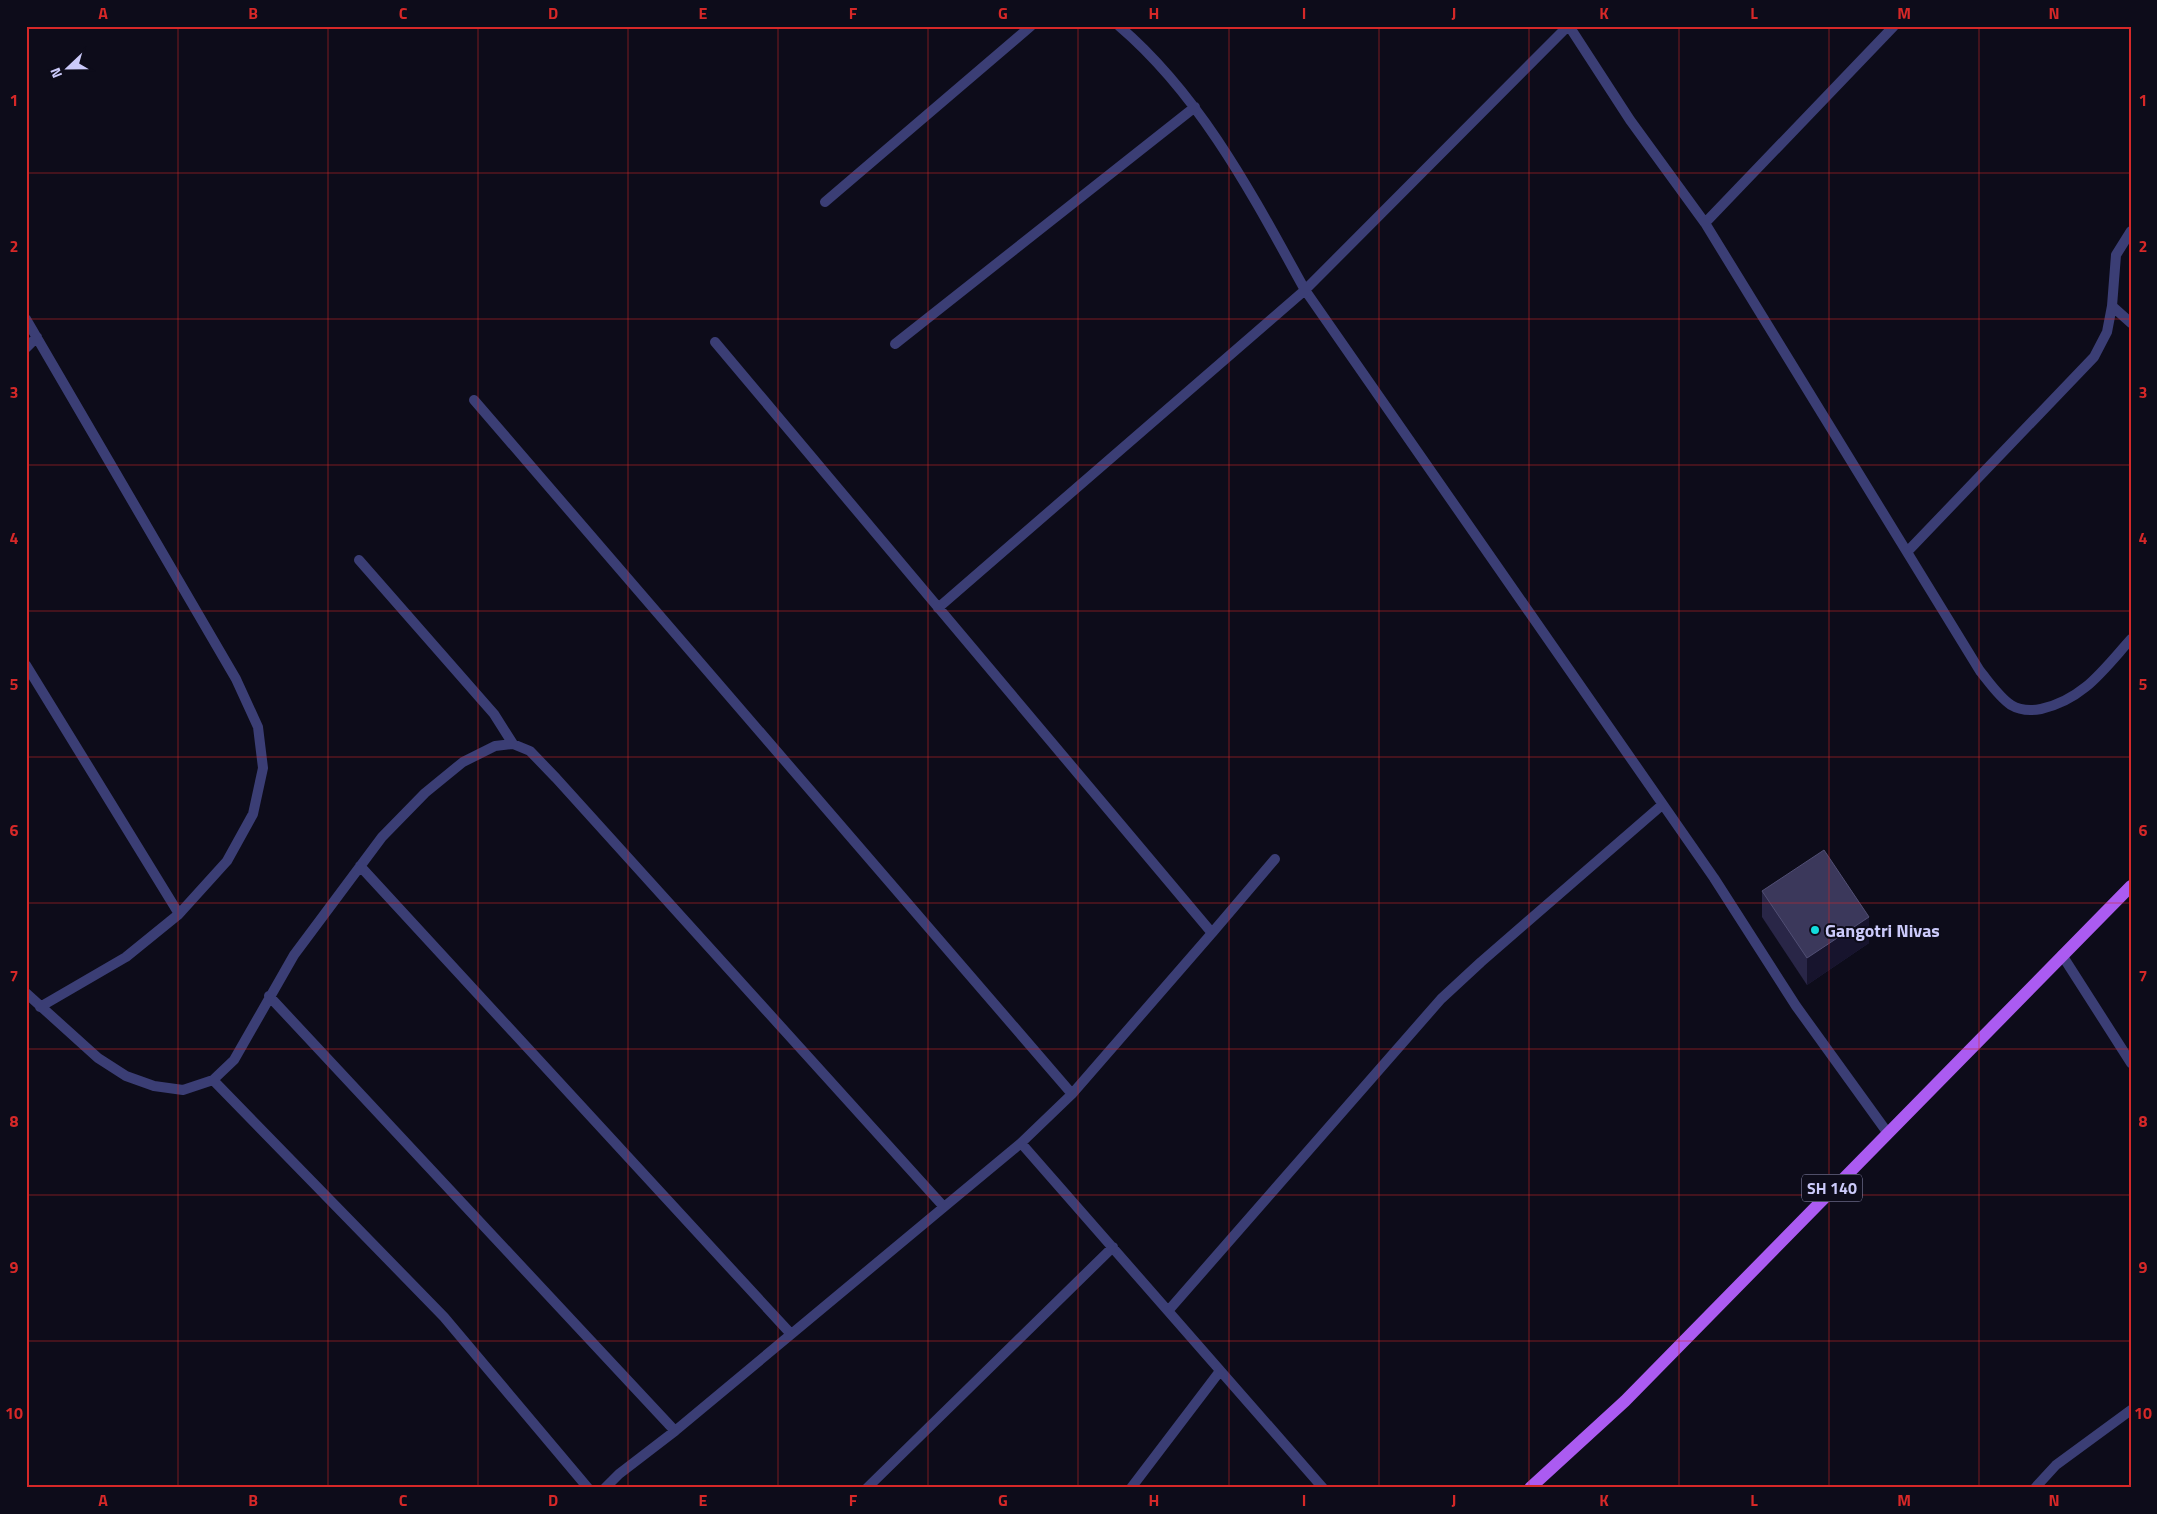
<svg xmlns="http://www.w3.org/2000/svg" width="2157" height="1514" font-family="'Titillium Web',sans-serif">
	<rect width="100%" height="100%" fill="#0d0c1a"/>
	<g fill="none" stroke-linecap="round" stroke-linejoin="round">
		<path stroke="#3b3e75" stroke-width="10" d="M1568,26L1305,290L1714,878L1796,1006L1887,1132
			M1569,26L1630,120L1705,223L1894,26
			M825,202L1031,26
			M1705,223L1980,671C1989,682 1999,697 2011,705C2021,711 2031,711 2041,709C2083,700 2104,669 2131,639
			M2112,306L2131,323
			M26,319L236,679L258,727L263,768L253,814L227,861L179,914L126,957L40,1007
			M715,342L1212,933L1072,1094L1021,1143
			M895,344L1195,107
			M26,348L37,337
			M474,400L1072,1094
			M1907,552L2094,357L2107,332L2112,306L2116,255L2131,231
			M359,560L494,714L513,744
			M938,608L1305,290C1253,196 1202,97 1119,26
			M26,665L179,914
			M360,866L791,1334
			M1212,933L1275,859
			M2062,955L2131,1063
			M26,993L98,1058L126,1076L154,1086L183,1090L213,1080L234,1060L294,955L382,837L425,793L463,762L495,746L513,744L530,751L556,778L944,1207L1021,1143L1323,1488
			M269,996L675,1431
			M213,1080L444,1317L588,1488
			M1168,1311L1441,999L1481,962L1662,805
			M605,1488L619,1474L675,1431L944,1207
			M867,1488L1113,1247
			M1131,1488L1220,1371
			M2035,1488L2056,1465L2131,1410"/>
		<path stroke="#ab5bf1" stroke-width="12" d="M1530,1488L1625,1401L2131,886"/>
	</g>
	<path fill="#292647" d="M1762,891L1869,943L1807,985L1762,917Z"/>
	<path fill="#17142d" d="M1869,917V943L1807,985V958Z"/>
	<path fill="#3b385b" stroke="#514f74" d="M1824,850L1869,917L1807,958L1762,891Z"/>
	<path fill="none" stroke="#d62828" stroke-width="1" stroke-opacity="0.55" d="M178,26V1488M328,26V1488M478,26V1488M628,26V1488M778,26V1488M928,26V1488M1078,26V1488M1229,26V1488M1379,26V1488M1529,26V1488M1679,26V1488M1829,26V1488M1979,26V1488M26,173H2131M26,319H2131M26,465H2131M26,611H2131M26,757H2131M26,903H2131M26,1049H2131M26,1195H2131M26,1341H2131"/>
	<circle fill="#13dcdd" stroke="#0d0c1a" stroke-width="2" cx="1815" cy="930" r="5"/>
	<g text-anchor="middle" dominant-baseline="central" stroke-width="4" stroke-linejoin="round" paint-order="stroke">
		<rect fill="#0d0c1a" stroke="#9291b7" stroke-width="1" x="1802" y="1174.5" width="60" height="27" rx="4"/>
		<g font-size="16" font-weight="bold" fill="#cbcafa">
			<text x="1832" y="1188">SH 140</text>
		</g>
		<g font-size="18" font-weight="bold" fill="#cbcafa" stroke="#0d0c1a" text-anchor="start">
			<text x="1825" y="930">Gangotri Nivas</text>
		</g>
	</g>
	<rect width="2157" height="1514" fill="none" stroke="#0d0c1a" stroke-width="55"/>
	<g transform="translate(68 68) rotate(248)" stroke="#0d0c1a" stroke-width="4" paint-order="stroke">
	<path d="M0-4L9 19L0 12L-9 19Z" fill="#cbcafa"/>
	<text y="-8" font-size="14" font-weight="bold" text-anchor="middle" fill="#cbcafa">N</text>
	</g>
	<rect x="28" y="28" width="2102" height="1458" fill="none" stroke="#d62828" stroke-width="2"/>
	<g font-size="16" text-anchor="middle" font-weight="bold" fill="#d62828">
		<text x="103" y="19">A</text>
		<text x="253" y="19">B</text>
		<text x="403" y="19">C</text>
		<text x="553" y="19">D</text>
		<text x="703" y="19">E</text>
		<text x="853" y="19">F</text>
		<text x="1003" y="19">G</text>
		<text x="1154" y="19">H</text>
		<text x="1304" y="19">I</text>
		<text x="1454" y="19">J</text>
		<text x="1604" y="19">K</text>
		<text x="1754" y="19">L</text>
		<text x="1904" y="19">M</text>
		<text x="2054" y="19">N</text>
		<text x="14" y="106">1</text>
		<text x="2143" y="106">1</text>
		<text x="14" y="252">2</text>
		<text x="2143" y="252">2</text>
		<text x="14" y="398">3</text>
		<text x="2143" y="398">3</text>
		<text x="14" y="544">4</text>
		<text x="2143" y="544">4</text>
		<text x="14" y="690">5</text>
		<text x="2143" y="690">5</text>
		<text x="14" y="836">6</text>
		<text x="2143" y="836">6</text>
		<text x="14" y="982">7</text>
		<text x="2143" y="982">7</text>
		<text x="14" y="1127">8</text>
		<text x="2143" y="1127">8</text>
		<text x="14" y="1273">9</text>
		<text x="2143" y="1273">9</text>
		<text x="14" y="1419">10</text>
		<text x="2143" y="1419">10</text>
		<text x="103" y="1506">A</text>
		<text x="253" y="1506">B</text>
		<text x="403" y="1506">C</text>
		<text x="553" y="1506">D</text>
		<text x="703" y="1506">E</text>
		<text x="853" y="1506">F</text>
		<text x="1003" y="1506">G</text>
		<text x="1154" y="1506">H</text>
		<text x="1304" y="1506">I</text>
		<text x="1454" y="1506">J</text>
		<text x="1604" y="1506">K</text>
		<text x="1754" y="1506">L</text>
		<text x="1904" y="1506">M</text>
		<text x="2054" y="1506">N</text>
	</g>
</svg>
